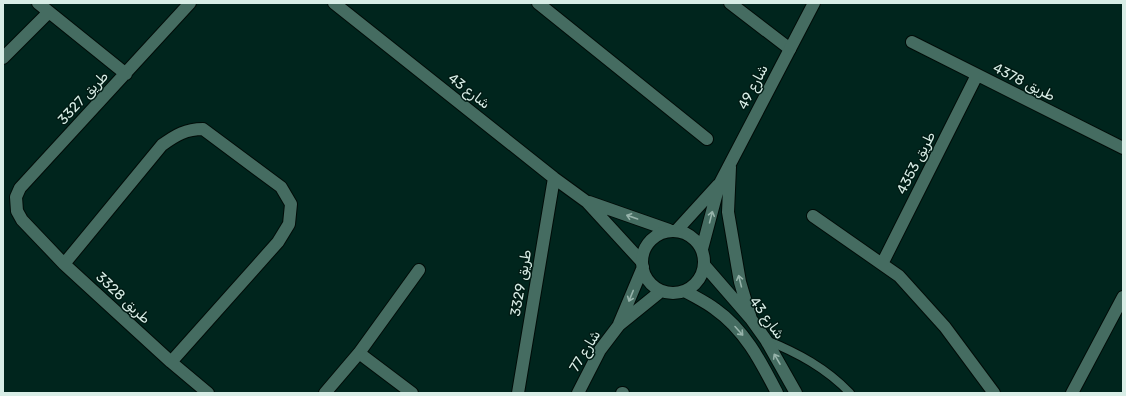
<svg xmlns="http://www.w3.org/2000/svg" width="1126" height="396" font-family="Rubik,'Noto Naskh Arabic',sans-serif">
	<rect width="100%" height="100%" fill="#00251d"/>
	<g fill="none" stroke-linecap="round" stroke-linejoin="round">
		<g stroke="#000c08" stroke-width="10">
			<path id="lane" d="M766,340C798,353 826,368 850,393"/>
		</g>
		<g stroke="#000c08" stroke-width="14">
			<path id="street" d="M38,3L126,74
				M190,3L20,188L16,197L17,211L22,220L64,264L171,362L208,393
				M334,3L554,178L587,202L642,262
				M538,3L707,139
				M730,3L790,49
				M912,42L1123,148
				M3,58L49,12
				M589,202L669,230
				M813,216L899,276L945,327L994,393
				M64,264L162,145C176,135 186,129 203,129L281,187L291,204L289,224L278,242L171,362
				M882,264L977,75
				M359,353L412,393
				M325,393L359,353L419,270
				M518,393L554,178
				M622,393H623
				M1072,393L1123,297"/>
		</g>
		<g stroke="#000c08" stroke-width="14">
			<path id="secondary" d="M730,167L728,212L740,282L751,319
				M677,230L718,185
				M642 262a31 31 0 1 1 62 0a31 31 0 1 1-62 0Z
				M702,249L719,185L814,3
				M705,266L751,319L766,340L796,393
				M685,291C695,297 706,302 715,309C745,330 761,362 777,393
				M619,324L643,267
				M578,393L600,350L619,325L661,291"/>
		</g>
		<use href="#lane" stroke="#456c61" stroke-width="8"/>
		<use href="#street" stroke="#456c61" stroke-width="12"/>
		<use href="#secondary" stroke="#456c61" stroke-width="12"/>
	</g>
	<defs><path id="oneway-shaft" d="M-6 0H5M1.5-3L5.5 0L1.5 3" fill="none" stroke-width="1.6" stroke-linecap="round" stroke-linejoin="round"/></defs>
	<g stroke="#96b3aa">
		<use href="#oneway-shaft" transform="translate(632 217) rotate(-161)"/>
		<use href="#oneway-shaft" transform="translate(711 217) rotate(-76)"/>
		<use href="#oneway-shaft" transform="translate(740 281) rotate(-104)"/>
		<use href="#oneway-shaft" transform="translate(631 296) rotate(112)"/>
		<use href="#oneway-shaft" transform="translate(739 331) rotate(48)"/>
		<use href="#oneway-shaft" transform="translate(777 359) rotate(-120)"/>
	</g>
	<g text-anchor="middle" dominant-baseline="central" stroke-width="3" stroke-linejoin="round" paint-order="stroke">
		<g font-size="14" fill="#d8ede6" stroke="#001b14">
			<text transform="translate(1024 82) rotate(27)">طريق 4378</text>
			<text transform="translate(753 87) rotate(-62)">شارع 49</text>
			<text transform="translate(469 91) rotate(38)">شارع 43</text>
			<text transform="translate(83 98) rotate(-47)">طريق 3327</text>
			<text transform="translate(916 163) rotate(-63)">طريق 4353</text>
			<text transform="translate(521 283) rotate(-80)">طريق 3329</text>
			<text transform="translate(123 298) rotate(43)">طريق 3328</text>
			<text transform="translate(767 318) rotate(54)">شارع 43</text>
			<text transform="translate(585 351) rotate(-59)">شارع 77</text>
		</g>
	</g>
	<rect width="1126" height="396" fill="none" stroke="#d8ede6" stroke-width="8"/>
</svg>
